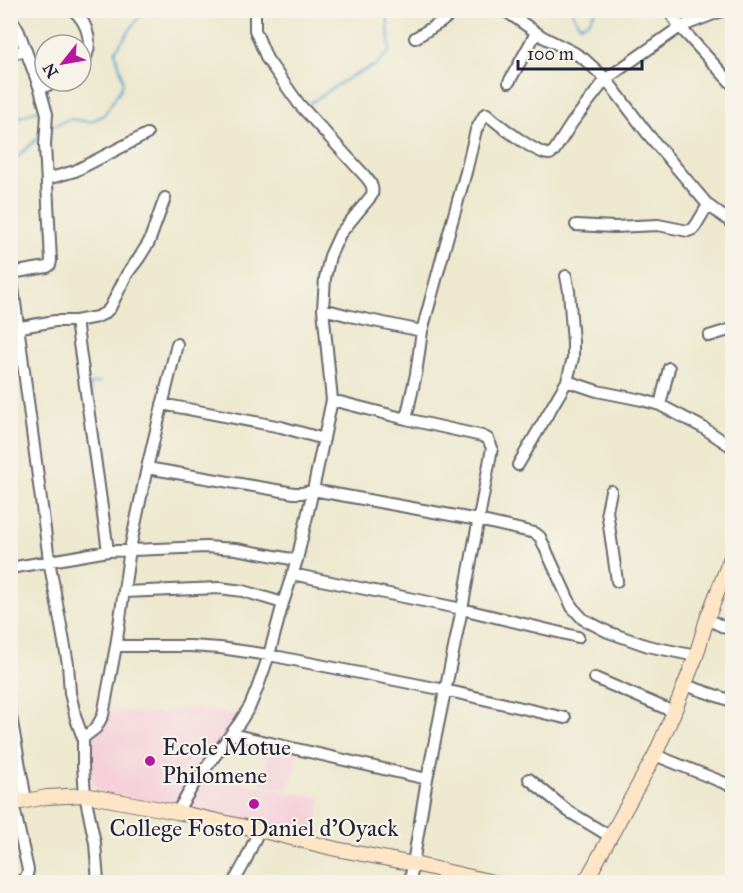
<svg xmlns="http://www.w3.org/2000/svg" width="743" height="893" font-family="'IM FELL Great Primer',serif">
	<rect width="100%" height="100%" fill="#f7f3e8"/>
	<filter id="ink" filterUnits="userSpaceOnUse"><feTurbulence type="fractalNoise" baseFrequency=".0167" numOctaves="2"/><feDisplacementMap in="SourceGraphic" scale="12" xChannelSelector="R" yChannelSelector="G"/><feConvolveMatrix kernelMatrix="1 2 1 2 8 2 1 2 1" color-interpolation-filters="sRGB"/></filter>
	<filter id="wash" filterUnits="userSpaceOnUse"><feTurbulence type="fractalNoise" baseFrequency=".008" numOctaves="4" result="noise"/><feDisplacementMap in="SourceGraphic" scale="24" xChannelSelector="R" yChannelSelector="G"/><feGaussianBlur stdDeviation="1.35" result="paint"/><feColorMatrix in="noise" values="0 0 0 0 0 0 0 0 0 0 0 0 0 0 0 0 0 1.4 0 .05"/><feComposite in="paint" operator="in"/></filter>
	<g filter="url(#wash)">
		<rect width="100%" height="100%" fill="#ede8ce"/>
		<path fill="#f5cfda" d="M194,708L240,715L177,807L100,791L93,783L90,739L111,712L161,713Z
			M270,746L298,752L289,790L261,784Z
			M208,774L262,787L321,798L314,839L183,810Z"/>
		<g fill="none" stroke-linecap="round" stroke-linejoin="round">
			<path stroke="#57a4d0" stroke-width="2" d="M571,10L578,23L582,25L589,21L596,10
				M310,103L350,77L376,65L390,51L388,28V10
				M10,121L37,110L42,118
				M49,127L70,119L90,122L104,115L120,90L123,83L122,75L115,51L144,10
				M10,164L41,135
				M100,382L90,384L100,450"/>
		</g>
	</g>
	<g filter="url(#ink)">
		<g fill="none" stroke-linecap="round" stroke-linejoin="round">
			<g stroke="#69676e" stroke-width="14">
				<path id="street" d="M73,10C89,24 95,47 81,65
					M504,10L543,37L573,52L584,59L606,79L647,133L708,205L732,223
					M668,10L680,27L724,10
					M10,19L14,23L19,32L40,89L47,114L45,145L51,261L50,265L47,267L11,273
					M415,38L441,22L456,10
					M10,55L25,50
					M509,82L536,33
					M40,89L56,81
					M47,179L75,171L147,134
					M576,225L614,227L658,225L688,231L693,229L696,225L708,205
					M10,265L49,560L68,664L70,693L76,719L83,738V766L85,795L95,843L98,882
					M323,309L350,316L422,331
					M76,321L97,317L105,313L110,308L127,274L139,258L149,242L165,198
					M10,329L55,321H76L108,551
					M709,336L732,329
					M567,381L597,391L642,400L660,405L702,427L732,447
					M332,400L406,419L482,436L488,439L492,448L462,609L427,779L410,882
					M162,404L281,427L324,439
					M660,405L669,368
					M406,419L416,374L422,331L446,243L466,172L476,130L485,114H487C495,122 540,157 550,154C551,154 552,152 554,151L572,123L606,79L680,27L732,84
					M518,465L567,381L573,358V342L569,291L566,276
					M147,468L294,493H302L313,490L478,520L535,533L540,537L572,607L583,619L608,632L648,646L696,656
					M611,491L607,511L617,581
					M10,568L108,551L206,547L236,549L297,560
					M292,574L462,609L578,637
					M124,592L219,588L243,591L283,603
					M707,619L732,631
					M116,646H190L220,648L269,655L445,690L565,718
					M595,678L674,712
					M685,685L732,701
					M10,711L26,800
					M231,734L427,779
					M83,738L96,728L103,715L116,646L130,549L147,468L177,344
					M655,755L732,786
					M529,779L568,811L611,837
					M13,803L28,870C27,878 24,880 17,882
					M177,812L194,784L240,722L250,706L257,689L269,655L283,603L297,560L313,490L332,400L323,309L325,278L330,256L340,234L372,195C374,186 370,182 365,176L299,104L267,59L255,30V10
					M234,882L245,862L259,830"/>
			</g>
			<g stroke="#69676e" stroke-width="16">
				<path id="secondary" d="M10,804L47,797L85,795L177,812L259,830L336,849L414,864L493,882
					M583,882L588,877L655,755L674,712L696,656L707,619L732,555"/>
			</g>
			<use href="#street" stroke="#fff" stroke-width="10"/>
			<use href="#secondary" stroke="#fee5c5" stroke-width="14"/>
		</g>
	</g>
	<g fill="#b5179e" stroke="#f7f3e8" stroke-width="2">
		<circle cx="150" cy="761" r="6"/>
		<circle cx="254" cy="804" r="6"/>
	</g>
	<g text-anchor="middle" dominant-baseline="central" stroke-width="4.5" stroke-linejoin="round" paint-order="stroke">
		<g font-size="24" fill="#22223b" stroke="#f7f3e8" text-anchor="start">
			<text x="162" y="747">Ecole Motue<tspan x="162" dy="28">Philomene</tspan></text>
			<text x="254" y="828" text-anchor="middle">College Fosto Daniel d'Oyack</text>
		</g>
	</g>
	<rect width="743" height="893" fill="none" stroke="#f7f3e8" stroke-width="36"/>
	<g transform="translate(63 63) rotate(239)"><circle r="28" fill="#f7f3e8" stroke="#a29fa3" stroke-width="1.5"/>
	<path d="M0-4.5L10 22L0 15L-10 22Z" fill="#b5179e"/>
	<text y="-9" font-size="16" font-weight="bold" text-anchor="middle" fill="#22223b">N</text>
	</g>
	<path d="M518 60v9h124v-9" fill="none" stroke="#22223b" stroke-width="3"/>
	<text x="527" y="60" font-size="18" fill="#22223b" stroke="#f7f3e8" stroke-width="4.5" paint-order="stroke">100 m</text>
</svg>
